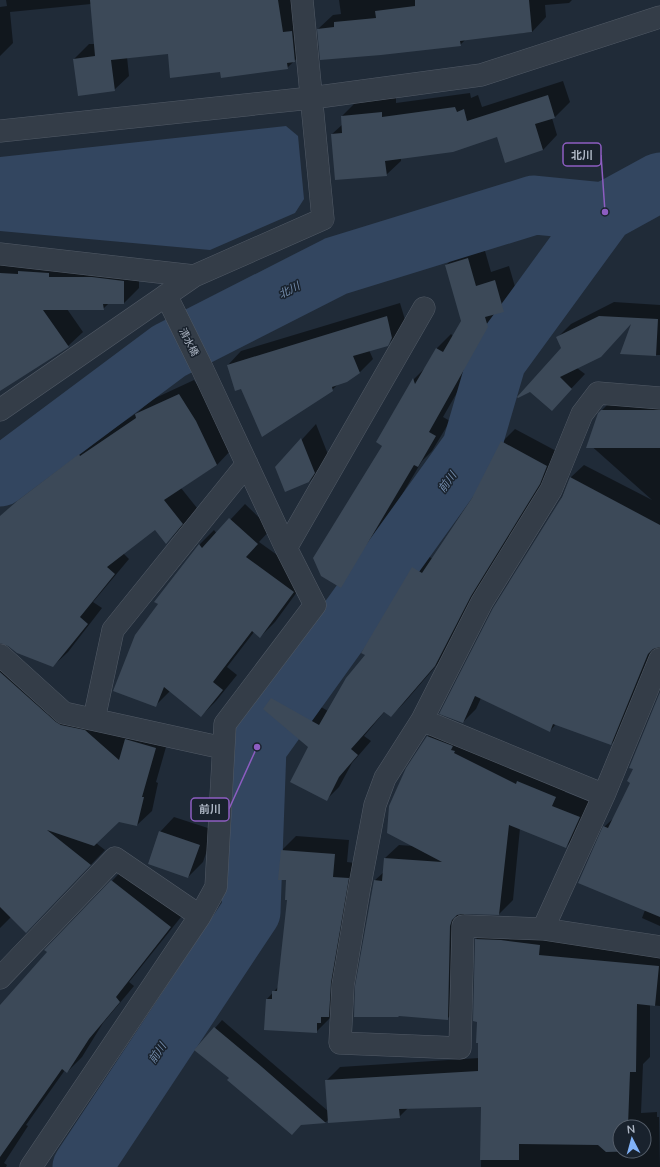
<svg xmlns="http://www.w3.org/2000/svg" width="660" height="1167" font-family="Mulish,'Noto Sans JP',sans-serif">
	<rect width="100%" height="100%" fill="#202b38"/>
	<path fill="#334660" d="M286,126L298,136L304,199L295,213L210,250L0,231V157Z"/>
	<path fill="#0007" fill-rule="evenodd" d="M6,0H295L310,46L287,68L221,71L169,53L127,57L129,76L114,90L74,59L89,44H95L91,4L10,12L13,43L0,56V7L7,6Z
		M339,0H572L569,3L545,5L546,17L532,32L466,39L460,45L318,29L333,15L341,14Z
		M563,81L570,102L555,117L552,118L557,135L543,150L498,136L401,158V161L386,175L332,134L343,124L342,116L357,101L396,98V103L470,93L471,98L478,95L482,107Z
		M483,244L491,272L509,266L518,297L503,312L443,417L450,421L432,451L422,461L356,572L341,587L383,446L377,442L414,379L426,367L436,349L451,334L453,336L462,321L446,265L461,251Z
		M0,256L139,266V288L124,303H109L103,309H67L83,332L68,346L0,350Z
		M614,302L660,305V355H656L634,320L577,368L585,374L552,409L562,348L557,338L571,324Z
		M400,303L406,323L401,331L387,345L369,350L373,359L359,373L338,384L332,390L242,388L228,365L241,351Z
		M194,380L211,406L231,450L217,465L181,488L197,508L181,528L166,543L155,528L123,553L129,559L93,602L102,608L68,652L53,666L0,568V517L33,486L106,432L107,433L138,412L151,400Z
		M615,397H660V646L624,731L611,744L556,724L550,731L481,698L476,709L463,722L570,478L584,465L652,500L588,443L602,410Z
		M316,424L329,457L324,467L309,482L276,468Z
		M515,429L560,453L448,652L404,703L391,716L385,711L364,736L371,741L352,763L339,787L326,800L309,747L272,699L285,686L328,711L366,655L413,568L426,555L433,559L473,498L502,442Z
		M245,504L271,529L259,542L308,577L275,622L260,637L254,632L227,667L237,675L216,701L201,716L170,691L155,706L159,604L155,602L200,544L214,530L217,534Z
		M3,643L6,650L70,708L99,716L127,739L141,725L170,733L156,782L158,783L152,811L137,825L119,821L96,843L105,850L41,917H11L0,928V645Z
		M660,694V926L642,918L645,910L604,827L616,816L631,782L634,769Z
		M441,722L568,783L565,792L593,803L579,833L566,847L520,828L513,900L499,914L464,913L461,1005L448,1018L374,881L384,872L385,858L399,845L413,846L407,769L428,736Z
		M174,817L214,830L203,862L188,877L160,832Z
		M296,836L349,840L347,862L363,864L331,1017L316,1032L267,999L278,987L288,899L287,880L282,850Z
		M126,866L185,912L129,982L134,986L103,1023L82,1057L67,1072L65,1070L26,1125L28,1126L4,1163L7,1165L6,1167H0V1007L112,881Z
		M490,925L660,951V1006L650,1005V1057L643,1064L641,1113L657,1112V1117H659L660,1167H481L482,1106L408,1108L399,1117L329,1119L326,1122L301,1124L230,1077L196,1050L222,1020L328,1111L326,1081L340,1067L479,1058L476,939ZM620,1127H644V1151H620Z"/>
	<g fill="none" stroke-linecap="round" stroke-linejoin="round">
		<path stroke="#334660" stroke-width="59" d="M0,477L169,351L336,266L534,205L605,212L660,182
			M82,1167L251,912L257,747L471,449L497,360L605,212"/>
	</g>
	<path fill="#3c4958" d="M90,0H278L283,32L292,31L295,62L287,63L288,69L221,78L220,72L170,78L168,54L111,60L115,91L78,96L73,59L95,56Z
		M415,0H529L532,32L460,41L461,46L381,55L320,60L317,29L334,27V22L376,18L375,11L415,6Z
		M548,95L555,118L535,124L543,150L505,163L497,137L453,152L385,161L387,176L335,180L331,134L342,133L341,116L382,112V117L455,107L457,112L464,109L467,121Z
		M468,258L476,286L495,280L504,312L485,317L488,327L429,432L436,436L418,467L414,465L341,588L321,576L313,558L382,446L376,442L413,378L415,384L436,348L443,352L461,321L445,265Z
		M18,271L49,273V277H92L124,281V304H103L104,310H43L69,347L0,391V273L18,274Z
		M387,316L392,338L388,346L353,356L360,373L347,382L332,387L333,391L262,437L241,389L235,391L227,365Z
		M599,316L658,319L656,356L620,354L631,324L601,357L560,377L572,389L552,411L530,392L518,398L517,397L561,348L556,337Z
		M179,394L196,421L217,465L164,500L183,524L166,544L155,530L107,567L115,574L80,617L88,624L53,667L17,653L8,646L0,643V516L17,501L79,454L80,456L136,418L135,414Z
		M601,410H660V448H586L598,413Z
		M301,438L315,473L309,482L285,492L275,467Z
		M501,441L547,466L540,484L471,596L435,666L391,717L384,712L351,749L358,755L339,777L327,801L290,782L308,747L263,709L271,698L319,725L346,678L365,655L361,653L412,567L422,573L472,498Z
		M570,477L660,525V647L653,649L648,654L611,745L553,724L550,732L475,696L463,723L439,714L493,608L562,497Z
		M229,518L258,544L246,557L294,592L260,638L252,631L213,682L223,690L201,717L164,687L156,707L113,691L135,635L158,604L154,602L199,544L202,548Z
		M0,672L56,722L61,725L85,730L119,760L125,739L156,748L142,797H144L137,826L119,822L94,846L47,830L91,865L26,933L0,907Z
		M660,692V917L578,883L603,826L608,828L630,783L627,781L633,769L629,768Z
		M427,736L453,746L451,750L455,751L454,753L516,784L517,781L556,797L552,806L580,817L566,848L509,825L499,915L463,914L457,915L452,920L450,926L448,1020L399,1016L398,1017H354L355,986L374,880L382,881L384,858L442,862L387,833L389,806L406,768Z
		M159,831L200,845L188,878L148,864Z
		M281,850L335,854L333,877L349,878L331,983L329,1017H321V1023H317V1033L264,1030L266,999H272V991H277L287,900H285L286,880H278Z
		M111,880L171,927L116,997L120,1002L89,1039L67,1073L62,1069L0,1157V1005L47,952L44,950Z
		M475,939L501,940L540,945L539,955L659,966L655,1006L637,1004L636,1072H630L628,1126L644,1125V1132V1127H620V1151H643L606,1152L598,1145L519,1144V1160H480L481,1107L399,1109L400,1118L328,1123L325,1080L478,1071V1043H476L477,1022L473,1021Z
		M214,1027L262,1067L326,1123L301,1125L292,1135L227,1080L229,1078L194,1050Z"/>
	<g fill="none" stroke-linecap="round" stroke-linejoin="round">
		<g stroke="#515a66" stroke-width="23">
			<path id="minor" d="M0,131L311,98L481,75L660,17
				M0,254L194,276
				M0,410L194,276L323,219L302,0
				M286,548L424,308
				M0,655L64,713L223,748
				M660,659L604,795L543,929L660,947
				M94,719L113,630L247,464
				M422,720L604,795
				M543,929L463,926L460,1048L340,1043L343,985L359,890L375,805L385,778L422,720L482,602L551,490L582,414L598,393L660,398
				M0,978L115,858L200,916
				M31,1167L200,916L216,887L225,724L315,605L286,548L202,368L166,295"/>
		</g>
		<use href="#minor" stroke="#343d48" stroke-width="22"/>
	</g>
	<g text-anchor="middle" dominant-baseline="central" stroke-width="3" stroke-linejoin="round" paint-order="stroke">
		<g font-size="10" fill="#aeb7c5" stroke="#19222d">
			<text transform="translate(189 342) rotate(63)">清水橋</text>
		</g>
		<g font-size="11" font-style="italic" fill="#758eae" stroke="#19222d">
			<text transform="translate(289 290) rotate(-27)">北川</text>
			<text transform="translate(447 482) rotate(-54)">前川</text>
			<text transform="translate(157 1053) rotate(-56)">前川</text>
		</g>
	</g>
	<path fill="none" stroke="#8d5dc1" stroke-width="1.5" d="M605 212L601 155M257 747L229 809"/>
	<g fill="#8d5dc1" stroke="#19222d" stroke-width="1.5">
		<circle cx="605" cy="212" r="4"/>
		<circle cx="257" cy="747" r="4"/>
	</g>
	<g fill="#19222d" stroke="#8d5dc1" stroke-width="1.5">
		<rect x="563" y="143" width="38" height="23" rx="4"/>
		<rect x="191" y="798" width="38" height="23" rx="4"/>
	</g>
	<g font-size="11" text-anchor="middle" font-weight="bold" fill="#aeb7c5">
		<text x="582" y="159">北川</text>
		<text x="210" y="813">前川</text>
	</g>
	<g transform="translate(632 1139) rotate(354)"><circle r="19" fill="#19222d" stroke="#555e6a"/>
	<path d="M0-3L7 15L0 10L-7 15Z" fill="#80b1f8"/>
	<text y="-6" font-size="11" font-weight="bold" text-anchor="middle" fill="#aeb7c5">N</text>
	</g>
</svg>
